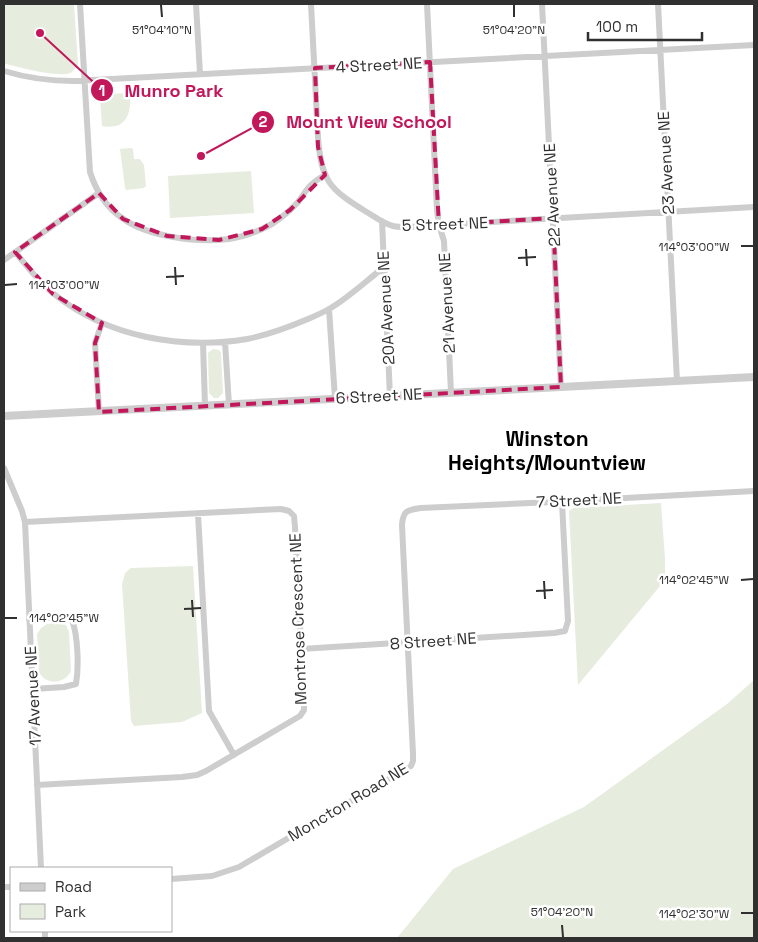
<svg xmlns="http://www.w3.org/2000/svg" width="758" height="942" font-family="'Space Grotesk',sans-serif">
	<rect width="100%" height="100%" fill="#fff"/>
	<path fill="#e6ecde" d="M4,4H74L78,65C76,67 74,70 72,72C62,79 16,67 4,63Z
		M130,93C131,105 130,123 115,126C111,127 106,127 102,126L100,98L105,94Z
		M131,148L133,149L134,159H140L144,165L146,186L144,188L126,190L125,188L120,149Z
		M251,171L254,213L170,218L168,176Z
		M213,349L219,350L221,353L223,393L218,398H214L209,393L208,353Z
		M661,503L665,559V580L578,685L569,511L573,508Z
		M193,566L202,713L182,722L134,726L131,721L122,584L125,573L131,568Z
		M60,623L66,625L69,632L71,671C65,684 46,686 39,672L37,634L41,628L47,624Z
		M754,680V938H397L453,869L584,807L727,704Z"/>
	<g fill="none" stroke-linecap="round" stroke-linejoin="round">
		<path stroke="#cdcdcd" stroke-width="6" d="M80,4L90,172C96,191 106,207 122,218C148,237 197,243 229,239C244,237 259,231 272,224C281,218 291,210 298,202C303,196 306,189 312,184C316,180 320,178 325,175
			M196,4L200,74
			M311,4L318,137C321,180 329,189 365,211C374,216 382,223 393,226C406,229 425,225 439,225L754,207
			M427,4L437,210L439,225L444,241L451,393
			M542,4L561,387
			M658,4L677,381
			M4,71C27,78 49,81 74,81L754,45
			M382,221L390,396
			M15,252C28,267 39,283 54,294C107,337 181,350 247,339C268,335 289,327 308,319C315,316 322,313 329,309C347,299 366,281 383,268
			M4,260L99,193
			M329,309L335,399
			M225,342L229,405
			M203,343L205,406
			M99,412L95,343L102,323
			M4,468L22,511L25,522L41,868
			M198,514L209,711L234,755
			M25,522L281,509L289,511L294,516L295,527L304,703V710L300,716L206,771L197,775L182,777L37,785
			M29,619L62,617L72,620C78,636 79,667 76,684L64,687L33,689
			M301,649L554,633L565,631L568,621L562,502
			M171,879L212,876L239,867L411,766L413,761V754L402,525C403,510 408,510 421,508L552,502L754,491
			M4,887H11
			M45,931V938"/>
		<path stroke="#cdcdcd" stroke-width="8" d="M4,416L754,377"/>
	</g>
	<path fill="none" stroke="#c2185b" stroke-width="4" stroke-dasharray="10 6" stroke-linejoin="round" d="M430,62L439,225L553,218L561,387L99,412L95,343L102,323L53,294L15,252L99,193L123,219L167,236L219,240L262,229L290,210L325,175L318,147L315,68Z"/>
	<path fill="none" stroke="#303030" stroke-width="2" d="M161,5L162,17M514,5V17M741,246H753M526,249L527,266M518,258L536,257M175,267L176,285M166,277L184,276M5,285L17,284M741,580L753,579M544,581L545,599M536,591L553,590M192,600L193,617M184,609L201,608M5,618H17M741,913H753M562,925L563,937"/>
	<g text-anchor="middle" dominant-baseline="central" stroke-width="5" stroke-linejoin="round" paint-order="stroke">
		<g font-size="16" fill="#303030" stroke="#fff">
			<text transform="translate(379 65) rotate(-3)">4 Street NE</text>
			<text transform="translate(666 163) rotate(-93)">23 Avenue NE</text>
			<text transform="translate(552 195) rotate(-93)">22 Avenue NE</text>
			<text transform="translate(445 224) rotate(-2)">5 Street NE</text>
			<text transform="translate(447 303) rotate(-93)">21 Avenue NE</text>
			<text transform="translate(386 308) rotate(-93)">20A Avenue NE</text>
			<text transform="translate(379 396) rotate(-3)">6 Street NE</text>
			<text transform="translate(579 500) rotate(-3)">7 Street NE</text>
			<text transform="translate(298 619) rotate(-92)">Montrose Crescent NE</text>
			<text transform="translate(433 641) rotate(-4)">8 Street NE</text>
			<text transform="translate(33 696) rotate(-93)">17 Avenue NE</text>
			<text transform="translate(348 802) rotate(-31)">Moncton Road NE</text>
		</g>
		<g font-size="21" font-weight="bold" fill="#000" stroke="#fff">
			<text x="547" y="438">Winston<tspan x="547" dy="24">Heights/Mountview</tspan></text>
		</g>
	</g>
	<g font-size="12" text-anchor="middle" fill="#303030" stroke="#fff" stroke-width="5" stroke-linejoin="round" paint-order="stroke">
		<text x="162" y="34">51°04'10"N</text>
		<text x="514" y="34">51°04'20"N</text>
		<text x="694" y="251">114°03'00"W</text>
		<text x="64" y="289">114°03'00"W</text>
		<text x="694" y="584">114°02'45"W</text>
		<text x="64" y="622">114°02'45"W</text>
		<text x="562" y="916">51°04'20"N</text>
		<text x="694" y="918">114°02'30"W</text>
	</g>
	<path fill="none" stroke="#c2185b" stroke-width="2" d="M40 33L102 90M201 156L263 122"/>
	<g fill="#c2185b" stroke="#fff" stroke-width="2">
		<circle cx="40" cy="33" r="5"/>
		<circle cx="201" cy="156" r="5"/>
		<circle cx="102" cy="90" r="12"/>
		<circle cx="263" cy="122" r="12"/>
	</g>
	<g font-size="15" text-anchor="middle" font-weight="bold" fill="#fff">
		<text x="102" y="96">1</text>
		<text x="263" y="127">2</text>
	</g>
	<g font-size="18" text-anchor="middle" font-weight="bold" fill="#c2185b" stroke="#fff" stroke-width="5" stroke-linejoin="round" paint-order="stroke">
		<text x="174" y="97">Munro Park</text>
		<text x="369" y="128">Mount View School</text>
	</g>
	<rect width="758" height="942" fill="none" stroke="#303030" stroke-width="10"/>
	<rect x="10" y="867" width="162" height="65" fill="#ffffff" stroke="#acacac"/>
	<rect x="20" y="883" width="25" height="8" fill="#cdcdcd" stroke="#acacac"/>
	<text x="55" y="892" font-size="15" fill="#303030">Road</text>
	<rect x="20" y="904" width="25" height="15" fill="#e6ecde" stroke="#acacac"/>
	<text x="55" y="917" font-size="15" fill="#303030">Park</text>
	<path d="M588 32v8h114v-8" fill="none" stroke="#303030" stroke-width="2.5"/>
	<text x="596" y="32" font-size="15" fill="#303030" stroke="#ffffff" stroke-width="4" paint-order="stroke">100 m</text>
</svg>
